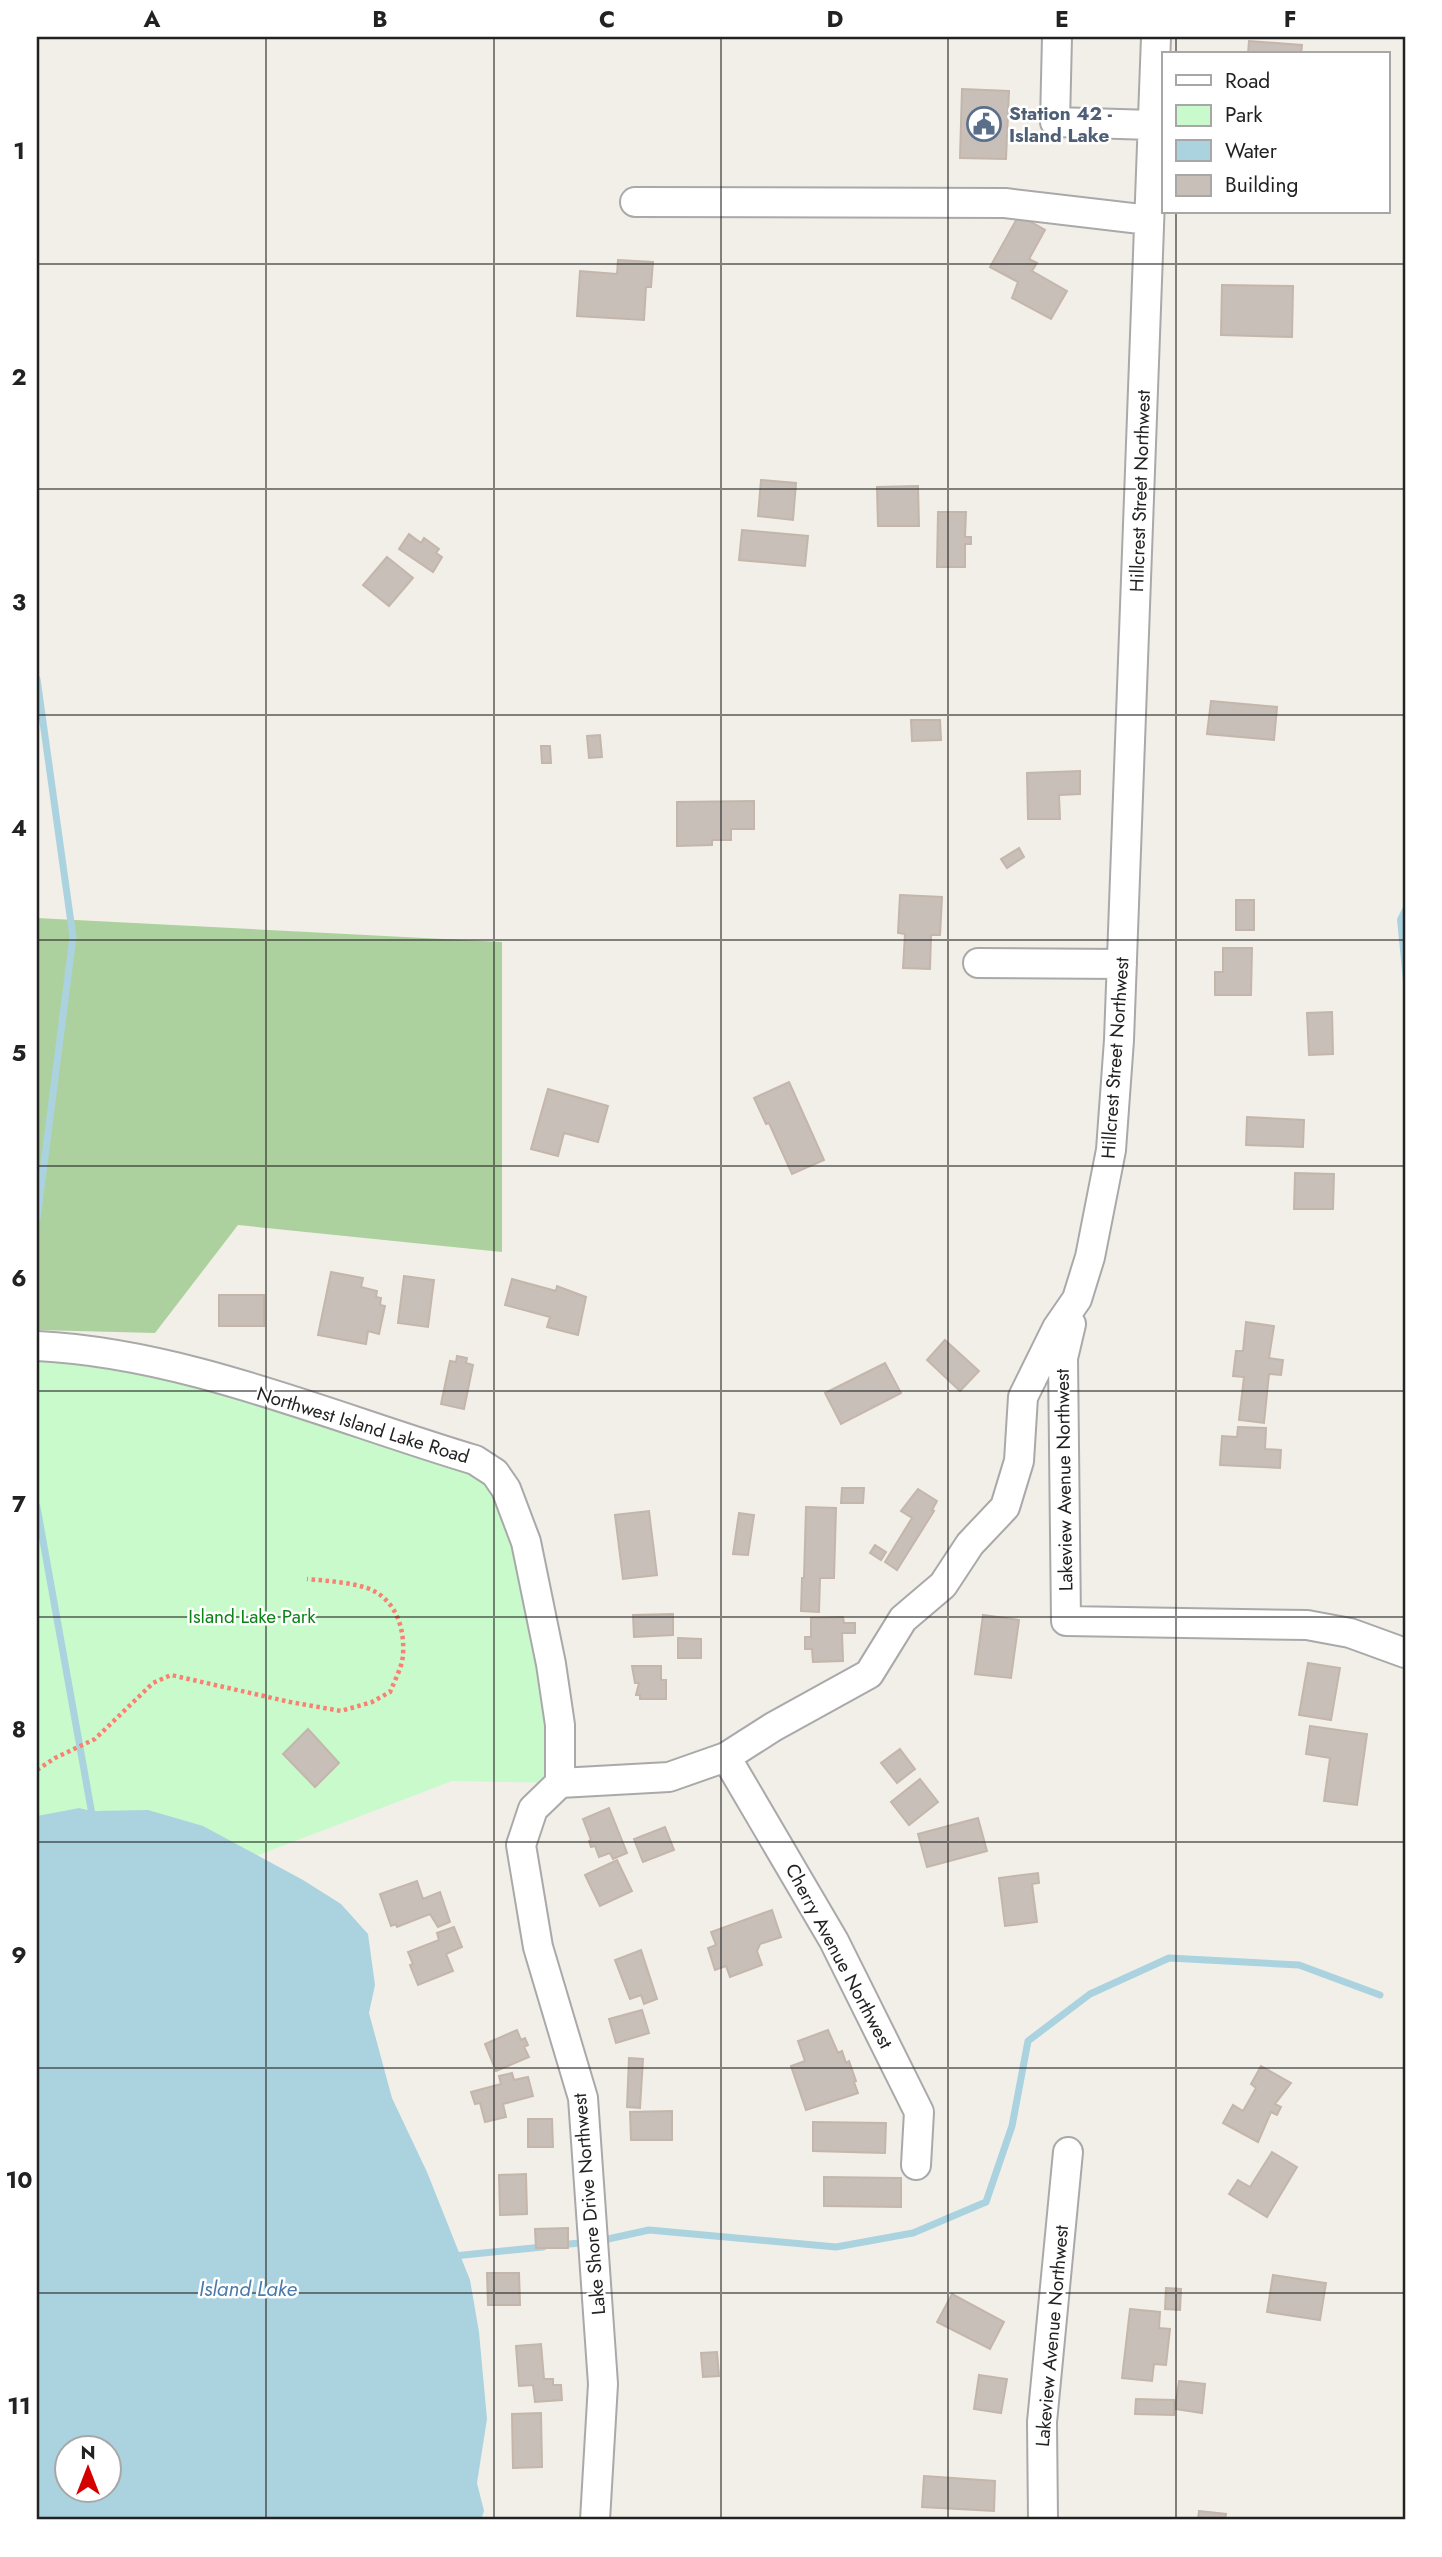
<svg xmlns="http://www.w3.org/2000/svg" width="1442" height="2557" font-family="Jost,sans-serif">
	<rect width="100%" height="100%" fill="#f2efe9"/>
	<path fill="#add19e" d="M37,918L502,942V1252L238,1225L155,1333L37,1330Z"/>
	<path fill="#c8facc" d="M37,1346L409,1440L506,1489L560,1783L452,1781L256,1856L203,1826L79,1808L37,1816Z"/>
	<path fill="#aad3df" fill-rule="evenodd" d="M1405,903V1002L1397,919Z
		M79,1808L93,1811L148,1810L203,1826L303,1880L341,1904L368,1934L375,1985L369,2013L392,2098L427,2172L470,2280L479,2332L487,2419L477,2483L484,2511L481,2520H37V1816ZM66,2448H108V2490H66Z"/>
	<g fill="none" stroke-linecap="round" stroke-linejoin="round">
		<path stroke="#aad3df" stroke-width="7" d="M37,679L73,937L37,1219
			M37,1507L93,1820
			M608,2239L649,2230L836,2247L913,2233L986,2202L1012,2126L1028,2041L1090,1994L1169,1958L1299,1965L1380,1995
			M559,2245L580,2243
			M454,2256L543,2247"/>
	</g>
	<path fill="#c7bfb8" stroke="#c4b6ab" stroke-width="2" d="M1249,41L1302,45L1301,54H1248Z
		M962,89L1009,91L1006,159L960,158Z
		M1019,215L1045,230L1029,259L1037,263L1032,271L1067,291L1051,319L1012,298L1018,282L990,267Z
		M618,260L653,262L651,287H646L644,320L577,316L580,271L617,274Z
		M1222,285L1293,286L1292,337L1221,335Z
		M761,480L796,483L793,520L758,516Z
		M918,486L919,526H878L877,487Z
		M938,512H966L965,537H971V544H965V567H937Z
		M742,530L808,536L805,566L739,560Z
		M409,534L421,543L424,538L439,549L436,553L442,557L433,572L399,549Z
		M387,557L413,578L389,606L363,585Z
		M1211,701L1277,707L1274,740L1207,734Z
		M911,720H940L941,740L912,741Z
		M600,735L602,757L589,758L587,736Z
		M541,746H550L551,763H542Z
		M1080,771V794L1059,795L1060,819H1028L1027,773Z
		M754,801V829H731V840H712V845L677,846V802Z
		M1019,848L1024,857L1007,868L1001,859Z
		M900,895L942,897L940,935H931L930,969L903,968L905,934L898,933Z
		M1236,900H1254V930H1236Z
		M1223,948H1252L1251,995H1215V972H1223Z
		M1332,1012L1333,1054L1309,1055L1307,1013Z
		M789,1082L824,1160L792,1174L769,1123L766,1124L754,1098Z
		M548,1089L608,1106L598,1142L564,1133L558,1156L531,1149Z
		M1247,1117L1304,1120L1303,1147L1246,1145Z
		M1295,1173L1334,1174L1333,1209H1294Z
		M331,1272L363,1278L361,1287L377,1291L376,1297L381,1298L380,1305L385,1306L379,1334L368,1331L366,1344L318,1335Z
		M404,1276L434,1280L428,1327L398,1323Z
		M512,1279L556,1291L557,1286L586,1297L578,1335L547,1327L550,1317L505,1305Z
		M219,1295H264V1326H219Z
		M1246,1322L1274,1326L1269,1358L1283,1360L1281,1375L1269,1374L1264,1423L1239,1420L1244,1377L1233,1376L1236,1351H1243Z
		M945,1340L979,1371L960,1391L927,1360Z
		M457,1356L467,1358L466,1363L473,1365L464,1409L441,1404L450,1361L456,1362Z
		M885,1363L901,1393L841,1424L825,1393Z
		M1238,1427L1266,1428L1265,1449L1281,1450L1280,1468L1220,1465L1222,1436L1237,1437Z
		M842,1488H864L863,1503H841Z
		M918,1489L937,1501L932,1510L934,1511L897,1570L885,1562L912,1518L901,1511Z
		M806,1507L836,1508L834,1578H820L819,1612L801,1611L802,1578H804Z
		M649,1511L657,1575L623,1579L615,1515Z
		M739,1513L754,1515L748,1555L733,1554Z
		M875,1545L886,1552L881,1560L870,1553Z
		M673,1614V1635L634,1637L633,1615Z
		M983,1615L1019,1620L1011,1678L975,1674Z
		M843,1617L844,1623H855V1633H842L843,1661L813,1662L812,1649H805V1637H811V1618Z
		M678,1638L701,1639V1658H678Z
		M1308,1663L1340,1668L1331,1720L1299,1715Z
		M632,1666H661V1680H666V1699H640V1695H636L639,1683H635Z
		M1310,1726L1367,1734L1357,1805L1324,1801L1330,1758L1306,1754Z
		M308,1729L339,1763L315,1787L283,1754Z
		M900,1749L915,1769L897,1783L881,1763Z
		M920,1779L938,1802L909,1825L891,1802Z
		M609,1808L627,1853L613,1859L610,1853L599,1857L595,1846L591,1847L589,1841L591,1840L583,1819Z
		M978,1818L987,1851L927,1867L918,1834Z
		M665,1827L674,1850L643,1862L634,1839Z
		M617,1860L632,1891L600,1906L585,1875Z
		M1038,1873L1039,1883L1032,1884L1037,1922L1005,1926L999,1878Z
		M417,1881L423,1899L440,1892L450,1922L438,1927L430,1914L397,1927L396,1924L391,1926L380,1894Z
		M772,1910L781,1937L760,1944L757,1951L762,1965L730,1977L726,1966L715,1970L708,1948L716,1945L711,1932Z
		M454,1927L462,1947L446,1954L453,1971L418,1985L410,1965L413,1964L408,1952L439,1940L437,1933Z
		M641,1950L657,1999L644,2004L641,1995L630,1999L615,1960Z
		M642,2010L649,2033L616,2043L609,2019Z
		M517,2030L521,2040L525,2038L528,2045L524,2047L529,2057L496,2071L485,2044Z
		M828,2030L838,2053L842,2051L846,2063L849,2061L856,2081L854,2082L858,2093L806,2110L791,2066L805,2061L798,2041Z
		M629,2058L643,2059L640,2108L627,2107Z
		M1261,2066L1291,2083L1275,2104L1281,2107L1277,2115L1271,2112L1258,2142L1223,2123L1233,2105L1243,2111L1256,2088L1251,2084Z
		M512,2073L514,2080L528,2077L533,2096L503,2104L506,2117L485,2122L480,2103L475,2104L471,2092L501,2084L499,2076Z
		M672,2111V2140H631L630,2112Z
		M528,2119H552L553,2147H528Z
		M813,2122L886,2123L885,2153L813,2151Z
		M1272,2152L1297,2167L1267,2217L1229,2194L1238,2180L1250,2187Z
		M526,2174L527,2214L500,2215L499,2175Z
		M824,2177L901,2178V2207L824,2206Z
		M568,2228V2248H536L535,2229Z
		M487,2273H519L520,2305H488Z
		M1273,2275L1326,2283L1320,2320L1267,2312Z
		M1166,2288L1181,2289L1180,2310L1165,2309Z
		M952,2294L1004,2322L990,2349L937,2322Z
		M1130,2309L1160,2312L1159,2328L1170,2329L1166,2365L1154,2364L1152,2381L1122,2378Z
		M541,2344L544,2379H553V2385H561L562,2400L535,2402L533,2385L519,2386L516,2346Z
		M717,2352L719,2376L703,2377L701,2353Z
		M979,2375L1007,2379L1001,2413L974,2409Z
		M1179,2381L1205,2384L1202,2413L1175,2409Z
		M1136,2399L1174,2400V2415L1135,2414Z
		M541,2413L542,2467L513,2468L512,2414Z
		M924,2476L995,2481L994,2511L922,2507Z
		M1199,2511L1226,2514L1225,2520H1198Z"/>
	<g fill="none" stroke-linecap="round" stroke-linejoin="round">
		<g stroke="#a9a9a9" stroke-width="32">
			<path id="minor" d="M1057,37L1055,122L1152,125
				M635,202L1005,203L1149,220
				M978,963L1122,964
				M1071,1324L1063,1358L1066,1621L1307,1625L1350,1633L1405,1653
				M37,1346C185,1353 334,1418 475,1460L495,1473L506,1489L526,1542L551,1664L560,1725V1783
				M726,1757L834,1941L919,2112L916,2165
				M560,1783L669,1777L726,1757L773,1727L869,1674L903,1619L943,1585L970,1544L1005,1507L1019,1461L1023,1397L1057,1328L1077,1299L1090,1257L1111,1150L1119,1040L1156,37
				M560,1783L533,1809L521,1845L538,1947L583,2098L603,2384L595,2520
				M1043,2520L1042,2422L1068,2152"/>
		</g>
		<path stroke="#fa8072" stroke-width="4.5" stroke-dasharray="3.5 3.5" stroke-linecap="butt" d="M37,1770L55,1758L95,1739L153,1683L171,1675L290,1702L341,1711L372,1702L390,1692C395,1680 402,1667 403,1655C405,1627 395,1598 367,1588C348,1582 328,1581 307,1579"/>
		<use href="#minor" stroke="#fff" stroke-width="28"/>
	</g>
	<path fill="none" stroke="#222" stroke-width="2" stroke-opacity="0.55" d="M266,37V2520M494,37V2520M721,37V2520M948,37V2520M1176,37V54M1176,212V2520M37,264H1405M37,489H1405M37,715H1405M37,940H1405M37,1166H1405M37,1391H1405M37,1617H1405M37,1842H1405M37,2068H1405M37,2293H1405"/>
	<defs>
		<g id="civic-ring" transform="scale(1.75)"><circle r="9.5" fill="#fff" stroke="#5c6f8a" stroke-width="1.5"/><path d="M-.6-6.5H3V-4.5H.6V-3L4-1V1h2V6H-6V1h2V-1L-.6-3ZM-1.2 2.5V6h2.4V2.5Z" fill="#5c6f8a"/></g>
	</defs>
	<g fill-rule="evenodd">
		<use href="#civic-ring" x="984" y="124"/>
	</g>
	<g text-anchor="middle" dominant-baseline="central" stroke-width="5" stroke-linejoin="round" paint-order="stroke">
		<g font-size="19" font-weight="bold" fill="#4e5e75" stroke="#fff" text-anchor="start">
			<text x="1009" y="113">Station 42 -<tspan x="1009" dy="22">Island Lake</tspan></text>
		</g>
		<g font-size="19" fill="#222" stroke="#fff">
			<text transform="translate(1140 491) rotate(-88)">Hillcrest Street Northwest</text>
			<text transform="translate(1115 1058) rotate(-86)">Hillcrest Street Northwest</text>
			<text transform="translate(363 1425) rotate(17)">Northwest Island Lake Road</text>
			<text transform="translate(1064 1480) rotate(-91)">Lakeview Avenue Northwest</text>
			<text transform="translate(839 1956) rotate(62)">Cherry Avenue Northwest</text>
			<text transform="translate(589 2204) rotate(-95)">Lake Shore Drive Northwest</text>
			<text transform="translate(1052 2336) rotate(-85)">Lakeview Avenue Northwest</text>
		</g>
		<g font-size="19" fill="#0c8416" stroke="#fff">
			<text x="252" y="1616">Island Lake Park</text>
		</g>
		<g font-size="21" font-style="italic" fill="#4a7aab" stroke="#fff">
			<text x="248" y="2289">Island Lake</text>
		</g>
	</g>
	<rect width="1442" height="2557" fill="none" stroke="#ffffff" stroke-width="77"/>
	<rect x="1162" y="52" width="228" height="161" fill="#ffffff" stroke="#a7a7a7" stroke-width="2"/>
	<rect x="1176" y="75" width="35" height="10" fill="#ffffff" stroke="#a7a7a7" stroke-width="2"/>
	<text x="1225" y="88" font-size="21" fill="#222222">Road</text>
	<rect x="1176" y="105" width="35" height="21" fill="#c8facc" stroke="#a7a7a7" stroke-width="2"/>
	<text x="1225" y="122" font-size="21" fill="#222222">Park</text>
	<rect x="1176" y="140" width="35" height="21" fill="#aad3df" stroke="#a7a7a7" stroke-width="2"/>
	<text x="1225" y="158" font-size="21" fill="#222222">Water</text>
	<rect x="1176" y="175" width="35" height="21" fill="#c7bfb8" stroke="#a7a7a7" stroke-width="2"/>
	<text x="1225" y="192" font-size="21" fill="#222222">Building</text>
	<g transform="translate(88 2469)"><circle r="33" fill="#ffffff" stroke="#a7a7a7" stroke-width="2"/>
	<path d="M0-5L12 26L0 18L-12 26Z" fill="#d40000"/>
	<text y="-10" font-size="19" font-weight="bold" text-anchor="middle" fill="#222222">N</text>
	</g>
	<rect x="38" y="38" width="1366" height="2480" fill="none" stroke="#222" stroke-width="2.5"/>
	<g font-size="23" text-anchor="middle" font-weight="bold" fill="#222">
		<text x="152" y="27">A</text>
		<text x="380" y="27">B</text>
		<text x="607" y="27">C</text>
		<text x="835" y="27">D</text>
		<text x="1062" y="27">E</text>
		<text x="1290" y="27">F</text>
		<text x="19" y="159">1</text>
		<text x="19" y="385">2</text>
		<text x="19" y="610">3</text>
		<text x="19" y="836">4</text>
		<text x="19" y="1061">5</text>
		<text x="19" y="1286">6</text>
		<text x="19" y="1512">7</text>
		<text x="19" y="1737">8</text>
		<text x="19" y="1963">9</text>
		<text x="19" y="2188">10</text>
		<text x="19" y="2414">11</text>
	</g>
</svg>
